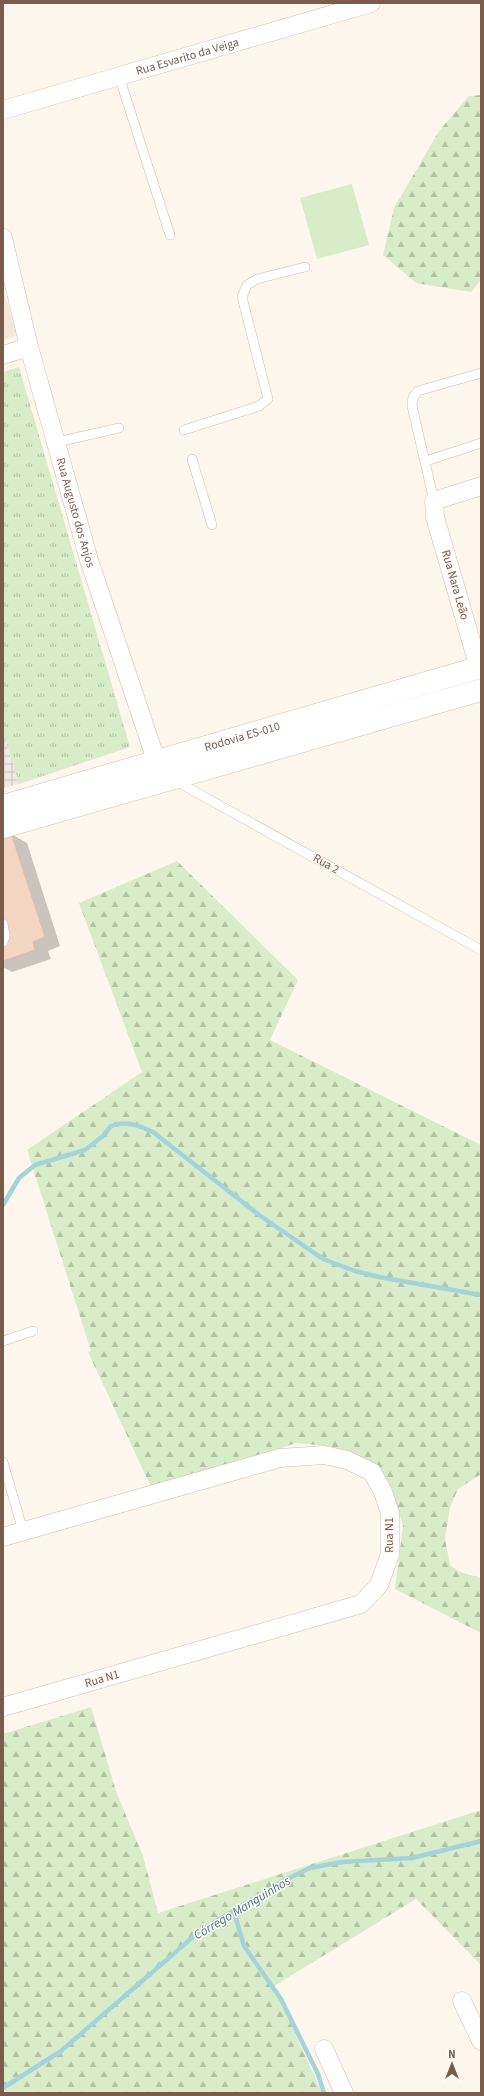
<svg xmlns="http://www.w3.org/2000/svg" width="484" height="2096" font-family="'Source Sans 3',sans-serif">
	<defs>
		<pattern id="industrial-grid" width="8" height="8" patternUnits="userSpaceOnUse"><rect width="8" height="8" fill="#efe9e4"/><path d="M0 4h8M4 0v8" fill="none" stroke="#c7c0bb"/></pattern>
		<pattern id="grass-tufts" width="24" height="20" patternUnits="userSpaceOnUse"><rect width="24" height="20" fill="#d8ecc9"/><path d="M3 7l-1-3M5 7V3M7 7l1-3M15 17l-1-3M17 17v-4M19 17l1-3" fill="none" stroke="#b4c2a5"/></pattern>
		<pattern id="forest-firs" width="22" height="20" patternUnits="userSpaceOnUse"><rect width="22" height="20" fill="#d8ecc9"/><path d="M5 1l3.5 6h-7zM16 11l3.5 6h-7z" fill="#b4c2a5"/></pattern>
	</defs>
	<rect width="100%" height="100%" fill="#fdf6ec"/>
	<path fill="#f5e8da" d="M3,288L17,336L3,340Z"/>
	<path fill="url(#industrial-grid)" d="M3,731L19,784L3,788Z"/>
	<path fill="url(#grass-tufts)" d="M19,367L130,747L19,784L3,731V372Z"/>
	<path fill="url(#forest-firs)" d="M481,95V280L471,292L416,283L383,255L394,208L439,131L469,96Z
		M177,861L298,980L270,1040L481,1145V1474L458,1489L450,1507L445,1539L450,1565L460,1572L481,1578V1633L395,1589L403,1525L391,1490L374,1468L330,1446L296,1443L153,1491L88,1352L91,1351L27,1150L142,1072L79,903Z
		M91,1707L117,1794L143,1856L158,1913L481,1810V1965L416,1899L274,1986L322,2093H3V1734Z"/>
	<path fill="#d8ecc9" d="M352,184L369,245L317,259L300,198Z"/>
	<path fill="#0003" d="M11,834L27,843L60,946L48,951L51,959L12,972L3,967V837Z"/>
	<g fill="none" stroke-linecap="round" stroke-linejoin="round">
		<path stroke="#a5d3da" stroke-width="4.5" d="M3,1205L19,1178L35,1165L85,1150L103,1136L111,1126C126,1120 140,1126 153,1132L259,1215L323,1259L355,1271L379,1277L481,1295
			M234,1912L244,1946L281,1999L318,2074L324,2093
			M3,2088L61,2051L200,1931L283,1881L310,1868L342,1862L412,1858L481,1841"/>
	</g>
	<path fill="#f3d5c3" stroke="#e6bba3" d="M11,833L45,937L33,942L35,950L3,961V836Z"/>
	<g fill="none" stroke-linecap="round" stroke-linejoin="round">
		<g stroke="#d1beb0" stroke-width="10">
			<path id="service" d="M119,76L170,235
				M184,430L259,406L268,399L242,297L247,285L257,279L305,267
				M57,442L119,428
				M192,459L212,525
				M426,461L481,443
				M434,501L412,406L413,397L418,391L481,373
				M174,780L481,950
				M3,924L5,936L3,942
				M3,1341L33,1331
				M3,1462L23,1531"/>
		</g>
		<g stroke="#d1beb0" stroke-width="19">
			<g id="minor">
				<path id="s1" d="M3,110L371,3"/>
				<path id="s2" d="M3,238L29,347L89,560L157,763L165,772"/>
				<path d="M3,355L29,347"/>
				<path d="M479,668L435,517L434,501L481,486"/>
				<path d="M3,1537L280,1458L324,1455L347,1460L372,1472L383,1492L390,1513V1554L379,1585L361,1604L3,1707"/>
				<path d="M462,2001L481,2041"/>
				<path d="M324,2049L344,2093"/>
			</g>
		</g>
		<g stroke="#d6c0b0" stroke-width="23">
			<g id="secondary">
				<path id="s3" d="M3,806L481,667"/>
				<path d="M3,827L481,690"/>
			</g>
		</g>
		<use href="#service" stroke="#fff" stroke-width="9"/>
		<use href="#minor" stroke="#fff" stroke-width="18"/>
		<use href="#secondary" stroke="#fff" stroke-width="22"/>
	</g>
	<g text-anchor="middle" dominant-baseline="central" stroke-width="3" stroke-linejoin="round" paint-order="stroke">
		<g font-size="12" fill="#7a5c4d" stroke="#fffaf3">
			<text stroke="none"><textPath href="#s1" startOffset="192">Rua Esvarito da Veiga</textPath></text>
			<text stroke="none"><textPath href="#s2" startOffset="284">Rua Augusto dos Anjos</textPath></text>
			<text transform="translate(455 585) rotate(74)">Rua Nara Leão</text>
			<text stroke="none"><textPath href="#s3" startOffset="249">Rodovia ES-010</textPath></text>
			<text transform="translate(326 864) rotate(29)">Rua 2</text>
			<text transform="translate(389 1535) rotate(-90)">Rua N1</text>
			<text transform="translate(102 1679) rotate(-16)">Rua N1</text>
		</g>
		<g font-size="13" font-style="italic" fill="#437c86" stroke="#fffaf3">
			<text transform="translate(242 1908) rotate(-31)">Córrego Manguinhos</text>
		</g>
	</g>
	<rect width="484" height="2096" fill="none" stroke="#7a5c4d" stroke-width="8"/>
	<g transform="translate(452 2064)" stroke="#fffaf3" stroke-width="3" paint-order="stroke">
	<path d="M0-3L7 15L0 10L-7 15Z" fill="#7a5c4d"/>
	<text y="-6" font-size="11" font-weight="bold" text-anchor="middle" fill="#7a5c4d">N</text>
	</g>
</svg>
